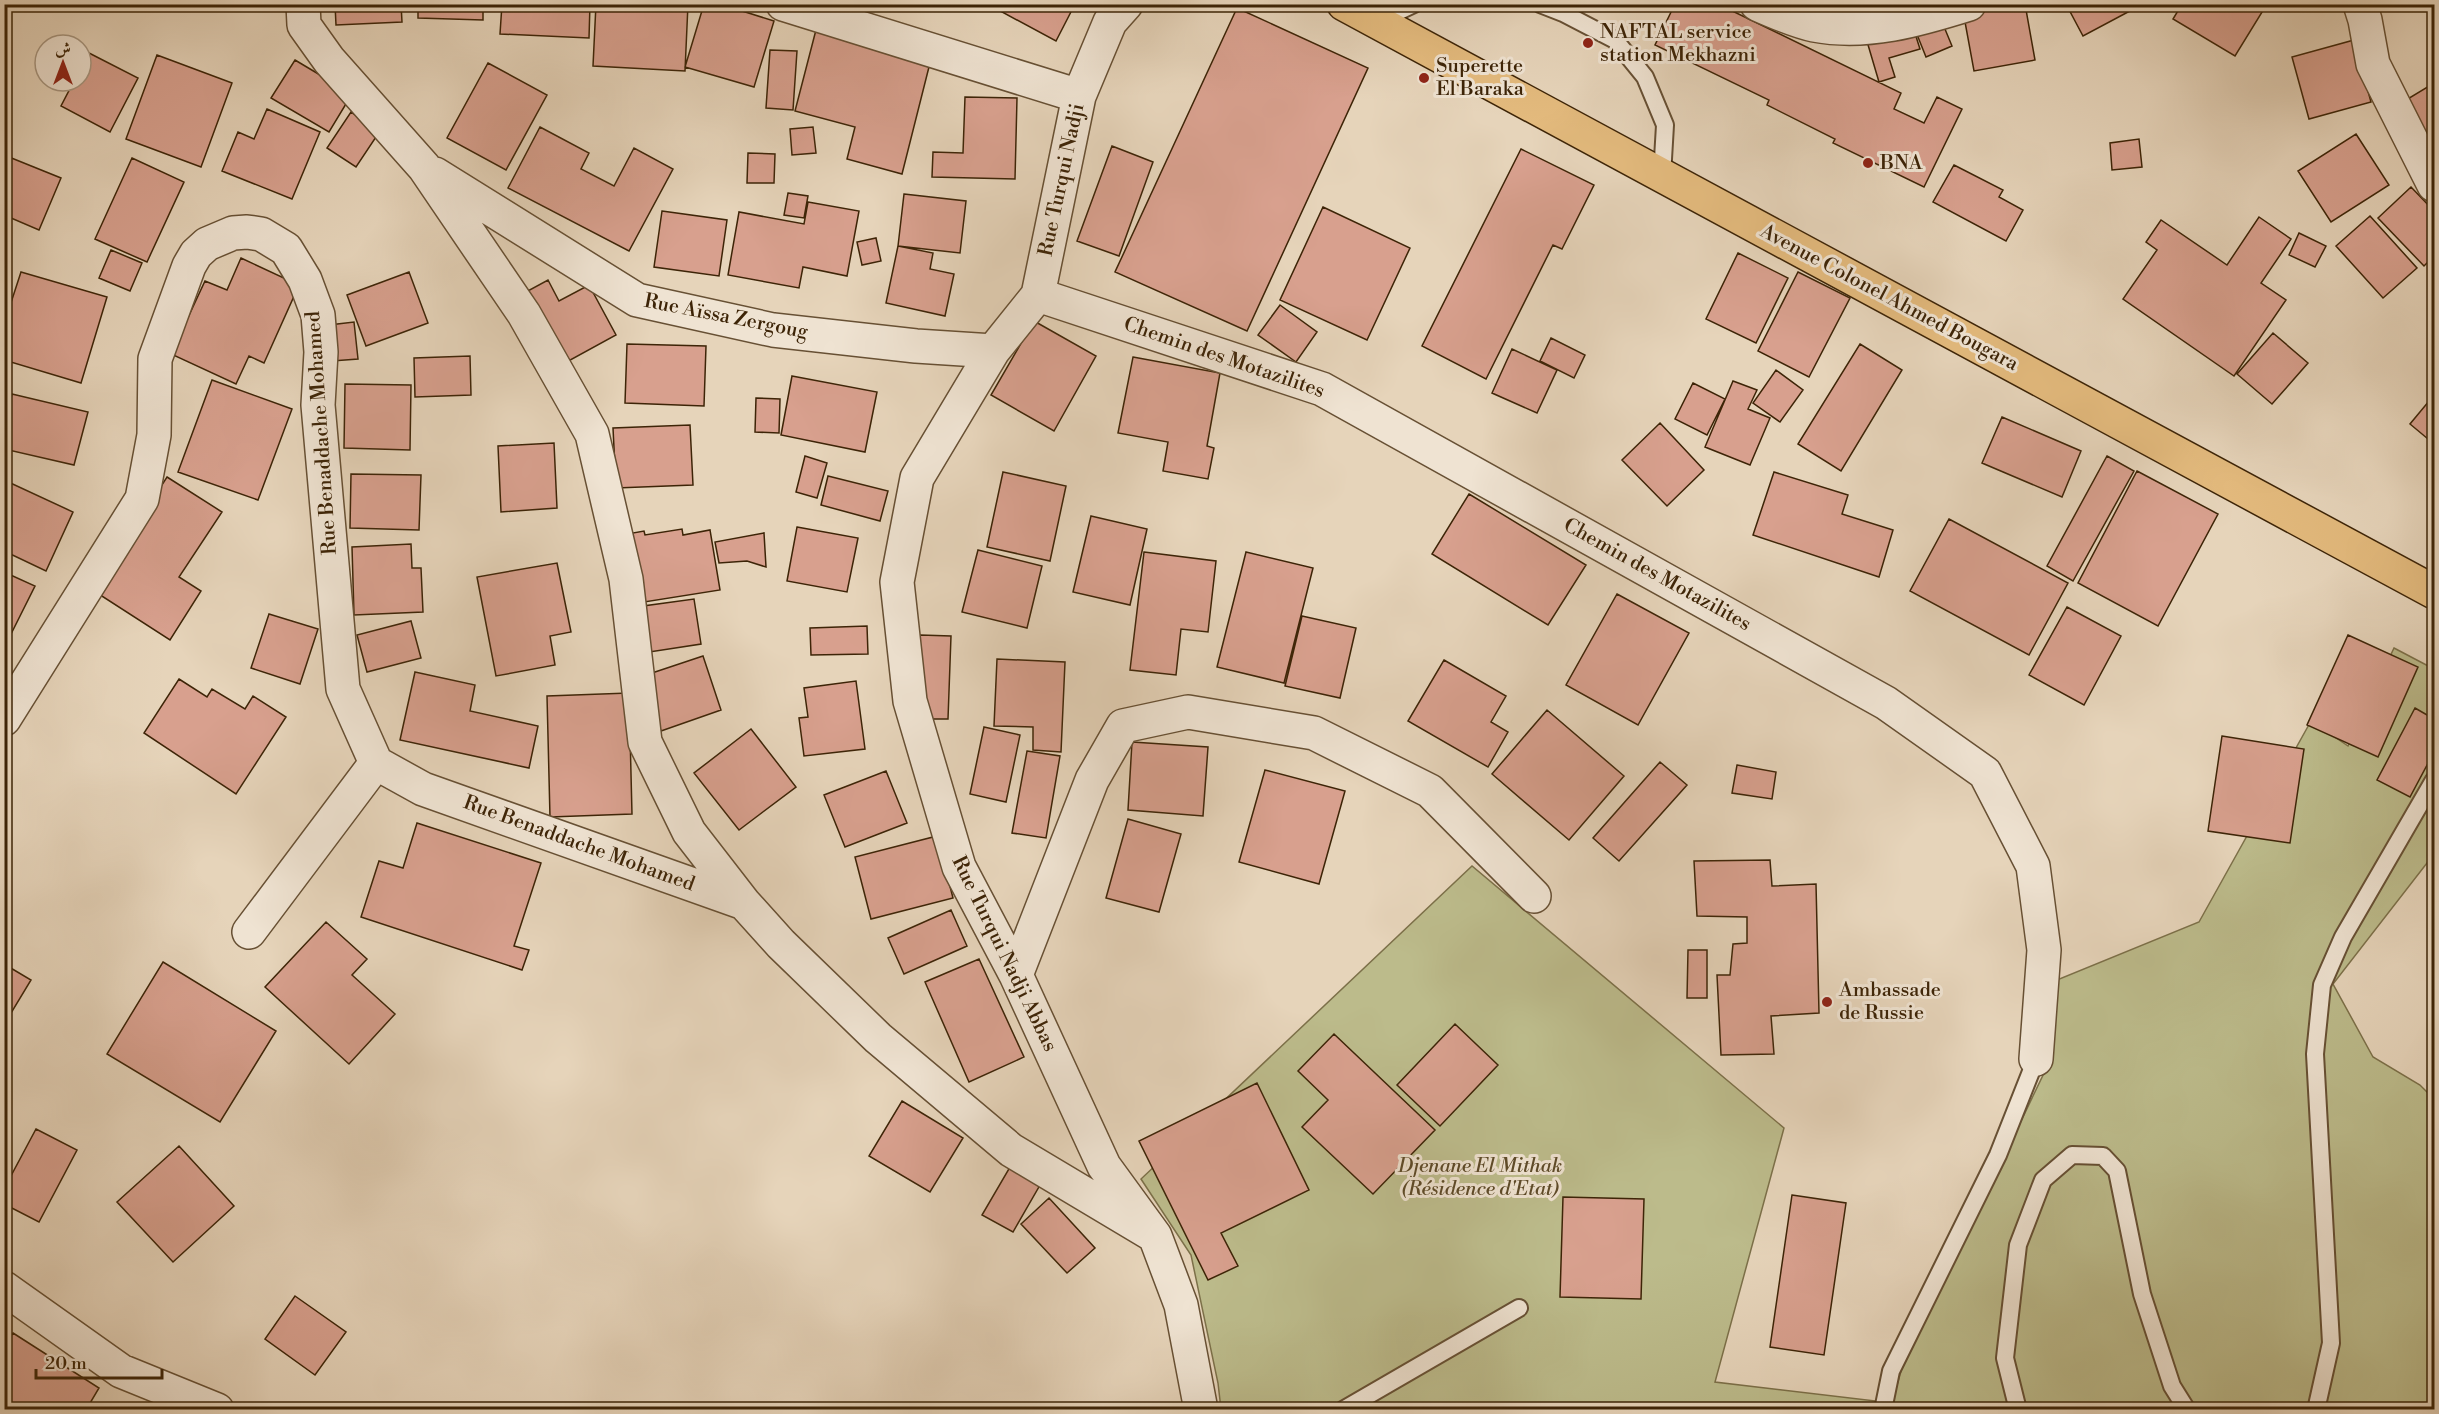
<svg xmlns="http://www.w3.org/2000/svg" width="2439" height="1414" font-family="'Libre Bodoni',Amiri,serif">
	<rect width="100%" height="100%" fill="#e6d4ba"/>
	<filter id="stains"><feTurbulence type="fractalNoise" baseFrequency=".00333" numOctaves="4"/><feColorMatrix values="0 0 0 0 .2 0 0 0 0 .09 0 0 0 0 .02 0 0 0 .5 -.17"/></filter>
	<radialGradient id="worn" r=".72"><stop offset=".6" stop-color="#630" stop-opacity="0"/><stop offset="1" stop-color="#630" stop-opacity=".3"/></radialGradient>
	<path fill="#bcbb8b" stroke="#7c7049" stroke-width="1.5" d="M2394,648L2434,669V854L2333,984L2373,1057L2420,1085L2434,1099V1409H1221L1218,1383L1191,1255L1141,1179L1472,866L1784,1128L1715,1382L1892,1403L1901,1371L2045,1071L2052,982L2199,922L2311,721L2348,746Z"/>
	<path fill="#d8a08e" stroke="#3d2407" stroke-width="1.5" d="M335,4H401L402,22L336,25Z
		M418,4H483V20L418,18Z
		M502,4H590L589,38L500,34Z
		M596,4H688L685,71L593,66Z
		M704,4H720L774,21L754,87L685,67Z
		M992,4H1075L1056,41L991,6Z
		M1675,4H1718L1901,93L1894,109L1924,123L1937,97L1962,109L1924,187L1833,143L1835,139L1767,105L1769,100L1655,45Z
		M1998,4H2025L2035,60L1974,71L1963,11Z
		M2066,4H2143L2083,36Z
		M2182,4H2267L2235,56L2173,19Z
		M1237,8L1368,68L1247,331L1115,272Z
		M1940,17L1952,46L1926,57L1914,27Z
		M1912,24L1920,49L1889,58L1895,77L1879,82L1866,38Z
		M817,26L932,55L902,174L847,159L855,127L795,111Z
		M2354,40L2371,102L2309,119L2292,57Z
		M770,50L797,51L793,110L766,108Z
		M89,53L138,78L110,132L61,106L74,81H81V68Z
		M157,55L232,83L201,167L126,139Z
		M295,60L352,94L329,132L271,98Z
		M488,63L547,95L506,170L447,138Z
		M2434,83V159L2401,103Z
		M965,97L1017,98L1015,179L932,177L933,152L963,153Z
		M267,109L320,132L292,199L222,171L238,132L254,139Z
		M351,112L380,131L356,167L327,148Z
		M540,127L589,153L581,169L614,186L634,148L673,169L629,251L508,188Z
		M813,127L816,153L792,155L790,129Z
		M2356,134L2389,185L2331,222L2298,171Z
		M2139,139L2142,167L2112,170L2110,143Z
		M1112,146L1153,162L1119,256L1077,241Z
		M1521,149L1594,185L1562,249L1553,245L1486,379L1422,346Z
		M748,153L775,154L774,183H747Z
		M4,155L61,178L39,230L4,215Z
		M132,158L184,182L147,262L95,239Z
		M1954,165L2003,190L1999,197L2023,210L2006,241L1933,202Z
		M2411,187L2434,211V256L2424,266L2378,218Z
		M788,193L808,196L804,218L784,215Z
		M904,194L966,201L960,253L898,246Z
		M808,202L859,211L847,276L803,267L799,288L728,275L739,212L804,224Z
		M1323,207L1410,248L1367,340L1280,300Z
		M662,211L727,220L719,276L654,267Z
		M2370,216L2417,268L2383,298L2336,246Z
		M2259,217L2291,239L2261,283L2286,300L2234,376L2123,299L2157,250L2146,242L2161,220L2227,265Z
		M2299,233L2326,246L2315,267L2289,255Z
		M876,238L881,261L862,265L857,242Z
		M898,246L933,253L930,269L954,274L945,316L886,303Z
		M111,250L142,263L130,291L99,278Z
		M1738,253L1788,278L1756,343L1706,319Z
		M241,258L299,285L264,363L249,356L236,384L171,354L205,281L227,290Z
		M21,272L107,297L81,383L4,360V324Z
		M409,272L428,323L366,346L347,295Z
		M1798,272L1850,298L1809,377L1758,351Z
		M548,280L559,301L589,285L616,335L563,364L524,293Z
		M1280,305L1317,332L1296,362L1258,335Z
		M1034,321L1096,356L1054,431L991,395Z
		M354,322L358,359L332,361L329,325Z
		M2273,333L2308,363L2272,404L2237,374Z
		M1551,338L1585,355L1574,378L1540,361Z
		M627,344L706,346L704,406L625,403Z
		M1860,344L1902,370L1841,471L1798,444Z
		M1512,349L1557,370L1537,413L1492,393Z
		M470,356L471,395L415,397L414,358Z
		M1133,357L1220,373L1207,446L1214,448L1208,479L1163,471L1168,442L1118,433Z
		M1776,370L1803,390L1780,422L1753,403Z
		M792,376L877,392L865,452L781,435Z
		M212,380L292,409L258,500L178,472Z
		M1733,381L1757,390L1748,409L1770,418L1750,465L1705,447Z
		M1693,383L1725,399L1707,435L1675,419Z
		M345,384L411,385L410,450L344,448Z
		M12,394L88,412L74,465L4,449V423Z
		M2434,395V444L2410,424Z
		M756,398L780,399L779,433L755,432Z
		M2002,417L2081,451L2062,497L1982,463Z
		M1660,423L1704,470L1667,506L1622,460Z
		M690,425L693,485L616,488L613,428Z
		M554,443L557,508L501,512L498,446Z
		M805,456L827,463L817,498L796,492Z
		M2107,456L2134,471L2073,581L2047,566Z
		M2137,471L2218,514L2158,626L2078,583Z
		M1003,472L1066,486L1050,561L987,547Z
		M1774,472L1848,495L1842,514L1893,530L1879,577L1753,535Z
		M351,474L421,475L419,530L350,528Z
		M828,476L888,491L880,521L821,505Z
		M167,477L222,512L179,577L201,591L170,640L94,591Z
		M4,480L73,512L46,571L4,551Z
		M1469,494L1586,565L1548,625L1432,554Z
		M1091,516L1147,529L1130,605L1073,592Z
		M1949,519L2068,583L2029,655L1910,591Z
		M797,527L858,538L847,592L787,581Z
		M682,529L683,535L710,530L720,590L638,603L627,534L644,531L645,535Z
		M764,533L766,567L747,561L719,563L715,542Z
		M411,544L412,568H421L423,612L354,615L352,547Z
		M978,550L1042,566L1027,628L962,612Z
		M1144,552L1216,561L1208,632L1181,629L1176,675L1130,670Z
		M1246,552L1313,568L1284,683L1217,667Z
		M557,563L571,632L550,636L555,665L496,676L477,577Z
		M4,572L35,586L8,640L4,638Z
		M1617,594L1689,633L1638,725L1566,685Z
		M694,599L701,644L643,653L636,607Z
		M2067,607L2121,636L2084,705L2029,675Z
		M269,614L318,629L300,684L251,668Z
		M1302,616L1356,628L1340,698L1285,686Z
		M411,621L421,658L367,672L357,635Z
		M867,626L868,654L811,655L810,628Z
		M920,635L951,636L948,719H916Z
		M2348,635L2418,667L2378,757L2307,725Z
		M703,656L721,710L661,731L643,676Z
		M997,659L1065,662L1061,752L1033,750V727L994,726Z
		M1444,660L1506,696L1491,722L1508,732L1488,767L1408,721Z
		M415,672L475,685L470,711L538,726L529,768L400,740Z
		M179,679L207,697L212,689L245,709L253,696L286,717L236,794L144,733Z
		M856,681L865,749L804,756L799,718L808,717L804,688Z
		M629,693L632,814L550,817L547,696Z
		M2415,708L2434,719V752L2410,797L2377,780Z
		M1547,710L1624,776L1569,840L1492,774Z
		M984,727L1020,735L1006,802L970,794Z
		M751,729L796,787L739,830L694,773Z
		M2222,736L2304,749L2290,843L2208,831Z
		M1132,742L1208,747L1203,816L1128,810Z
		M1027,751L1060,756L1046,838L1012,833Z
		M1660,762L1687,785L1619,861L1593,838Z
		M1737,765L1776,772L1772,799L1732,793Z
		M1265,770L1345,791L1319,884L1239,862Z
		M886,771L907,823L845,847L824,795Z
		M1128,819L1181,834L1159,912L1106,898Z
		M417,823L541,863L514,946L529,950L522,970L361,917L379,861L403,868Z
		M937,836L953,898L871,919L855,857Z
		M1770,860L1772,886L1816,884L1819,1013L1771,1016L1774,1054L1721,1055L1717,975H1730L1733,944L1747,943V917L1697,916L1694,861Z
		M951,910L967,946L904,974L888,938Z
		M326,922L367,959L352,975L395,1014L349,1064L265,987Z
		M1688,950H1707V998H1687Z
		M979,959L1024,1057L969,1082L925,982Z
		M163,962L276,1031L220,1122L107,1054Z
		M4,964L31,980L5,1023H4Z
		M1455,1024L1498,1065L1440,1126L1397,1085Z
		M1334,1034L1435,1130L1373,1194L1302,1127L1328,1100L1298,1071Z
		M1257,1083L1309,1190L1221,1233L1238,1266L1208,1280L1139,1141Z
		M902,1101L963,1138L930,1192L869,1156Z
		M36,1129L77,1150L39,1222L4,1204V1189Z
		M179,1146L234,1206L173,1262L117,1202Z
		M1010,1167L1040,1185L1013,1232L982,1215Z
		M1792,1195L1846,1203L1824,1355L1770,1347Z
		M1563,1197L1644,1199L1641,1299L1560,1297Z
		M1049,1198L1095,1248L1067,1273L1021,1224Z
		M295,1296L346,1332L315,1375L265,1339Z
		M13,1333L99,1388L86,1410H4V1346Z"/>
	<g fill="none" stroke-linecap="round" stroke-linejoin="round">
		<g stroke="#675034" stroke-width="20">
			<path id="lane" d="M1540,4L1563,13L1615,40L1645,77L1665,125L1662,176
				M1376,22L1414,4
				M1343,1410L1519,1308
				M1883,1410L1891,1371L1998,1155L2036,1059
				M2018,1410L2005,1358L2018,1245L2043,1180L2072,1155L2103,1156L2117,1171L2142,1294L2172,1386L2187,1410
				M2316,1410L2331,1343L2315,1054L2322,985L2343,937L2434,780"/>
		</g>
		<g stroke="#675034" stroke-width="36">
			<path id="street" d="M303,4L304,25L329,60L424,167L524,314L592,434L626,579L645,742L689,832L744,903L781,944L878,1038L1011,1150L1155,1236
				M783,4L1079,96
				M1126,4L1110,22L1079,96L1038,295L993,351L917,478L897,582L910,701L959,867L1016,975L1104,1166L1155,1236L1181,1305L1201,1410
				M1757,4C1775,12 1795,21 1814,25C1867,35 1918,20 1969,4
				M2360,4L2365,20L2373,64L2434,185
				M435,174L637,300L773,330L916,346L993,351
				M1038,295L1322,389L1886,703L1985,773L2033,866L2044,950L2036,1059
				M4,719L142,499L154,435L155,359L189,266L196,254L207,244L233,233L247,232L261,234L286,249L305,280L318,315L321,352L318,405L343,689L376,763L423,789L744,903
				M249,932L376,763
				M1016,975L1092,780L1123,726L1188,712L1314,733L1430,791L1534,896
				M4,1288L121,1371L217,1410"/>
		</g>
		<g stroke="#3d2407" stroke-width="36">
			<path id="primary" d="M1344,4L2434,592"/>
		</g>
		<use href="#lane" stroke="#efe3d2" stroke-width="16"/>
		<use href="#street" stroke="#efe3d2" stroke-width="33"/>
		<use href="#primary" stroke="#e3ba7d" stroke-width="33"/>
	</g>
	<g fill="#8f2418" stroke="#efe3d2" stroke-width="2">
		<circle cx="1588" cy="43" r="6"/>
		<circle cx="1424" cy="78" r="6"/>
		<circle cx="1868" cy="163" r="6"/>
		<circle cx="1827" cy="1002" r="6"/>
	</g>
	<g text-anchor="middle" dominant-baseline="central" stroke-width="6" stroke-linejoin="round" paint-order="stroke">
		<g font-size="20" fill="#3d2407" stroke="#efe3d2" text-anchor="start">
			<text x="1600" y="32">NAFTAL service<tspan x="1600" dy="23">station Mekhazni</tspan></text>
			<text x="1436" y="66">Superette<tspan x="1436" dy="23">El Baraka</tspan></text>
			<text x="1880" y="163">BNA</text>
			<text x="1839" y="990">Ambassade<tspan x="1839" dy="23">de Russie</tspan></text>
		</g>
		<g font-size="20" fill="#3d2407" stroke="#efe3d2">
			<text transform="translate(1062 180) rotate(-78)">Rue Turqui Nadji</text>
			<text transform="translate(1889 298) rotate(28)">Avenue Colonel Ahmed Bougara</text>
			<text transform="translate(726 317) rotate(11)">Rue Aïssa Zergoug</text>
			<text transform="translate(1224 358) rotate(19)">Chemin des Motazilites</text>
			<text transform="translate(322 433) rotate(-94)">Rue Benaddache Mohamed</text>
			<text transform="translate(1657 575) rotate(29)">Chemin des Motazilites</text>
			<text transform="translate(579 844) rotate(20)">Rue Benaddache Mohamed</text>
			<text transform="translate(1004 954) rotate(64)">Rue Turqui Nadji Abbas</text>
		</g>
		<g font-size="20" font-style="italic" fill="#5d4a28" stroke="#efe3d2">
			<text x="1480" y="1166">Djenane El Mithak<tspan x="1480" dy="23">(Résidence d'Etat)</tspan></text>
		</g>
	</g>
	<rect width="2439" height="1414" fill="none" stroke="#e6d4ba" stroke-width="24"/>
	<rect x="6" y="6" width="2427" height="1402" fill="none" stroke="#3d2407" stroke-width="3"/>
	<rect x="12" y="12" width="2415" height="1390" fill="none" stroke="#3d2407" stroke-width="1.5"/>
	<g transform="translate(63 63)"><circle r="28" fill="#efe3d2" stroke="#a89781" stroke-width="1.5"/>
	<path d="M0-4.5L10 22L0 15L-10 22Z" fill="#8f2418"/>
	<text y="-9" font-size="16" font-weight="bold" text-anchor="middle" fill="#3d2407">ش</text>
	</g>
	<path d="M36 1369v9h126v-9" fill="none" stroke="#3d2407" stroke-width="3"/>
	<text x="45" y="1369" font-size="18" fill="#3d2407" stroke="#efe3d2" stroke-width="4.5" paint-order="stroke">20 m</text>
	<rect width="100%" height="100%" filter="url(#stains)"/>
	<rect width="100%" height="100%" fill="url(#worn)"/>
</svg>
